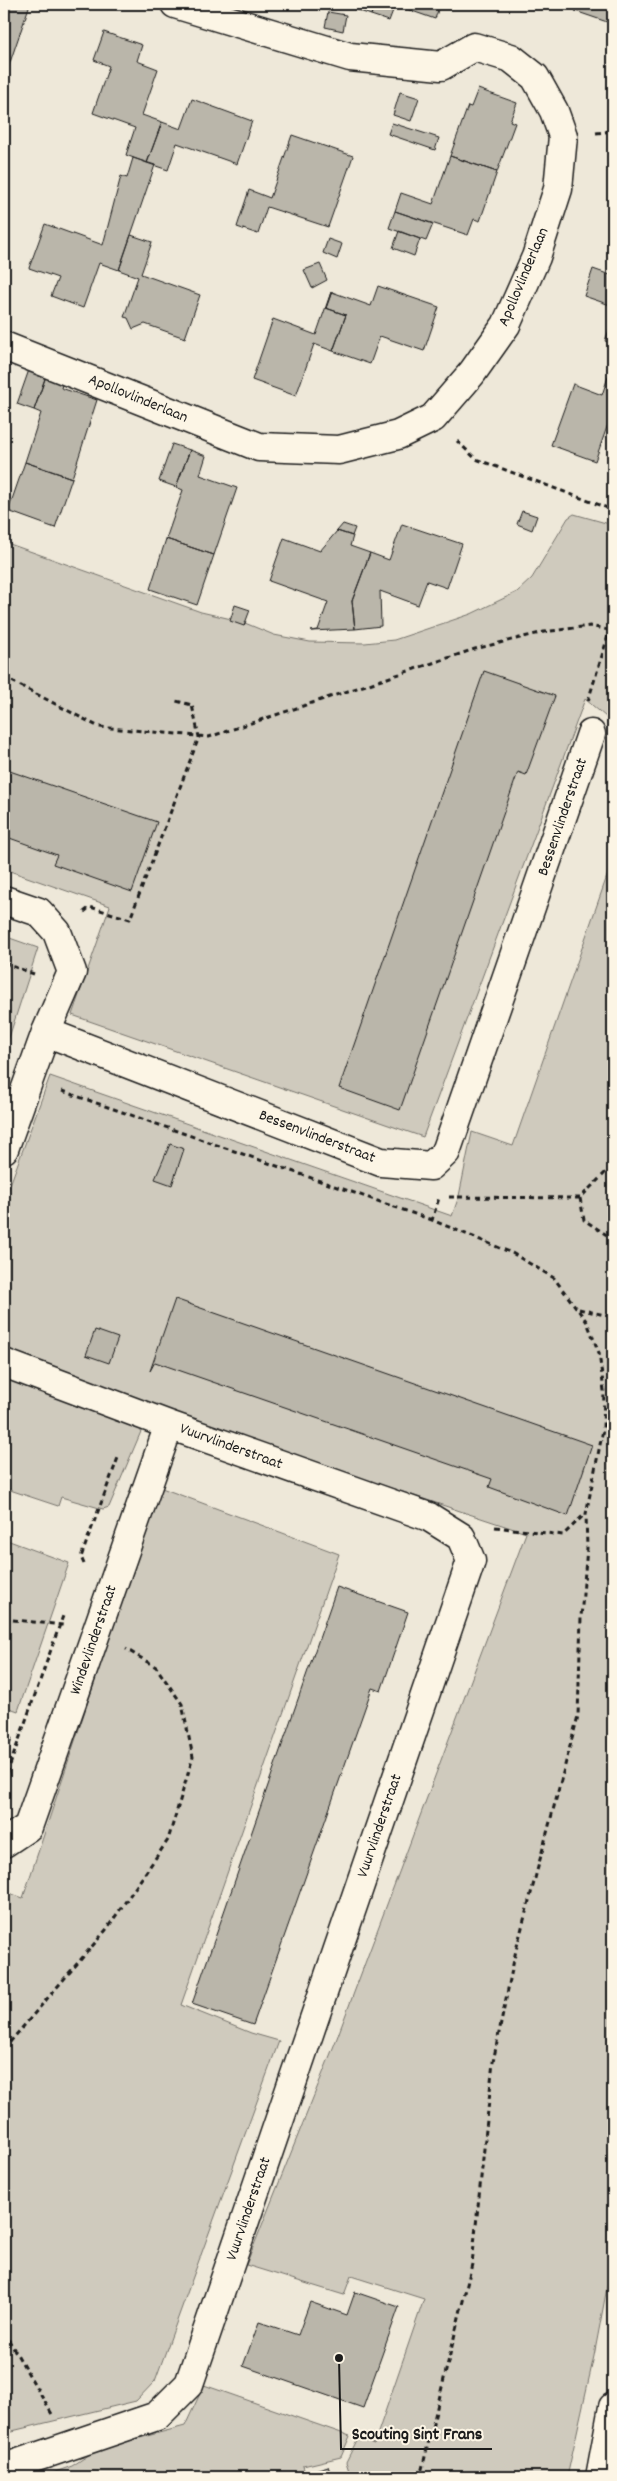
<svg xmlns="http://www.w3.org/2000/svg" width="617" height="2481" font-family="Dekko,sans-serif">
	<rect width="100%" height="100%" fill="#eee8d9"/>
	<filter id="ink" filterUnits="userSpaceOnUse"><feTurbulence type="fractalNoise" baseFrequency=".02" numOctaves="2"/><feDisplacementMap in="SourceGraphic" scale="10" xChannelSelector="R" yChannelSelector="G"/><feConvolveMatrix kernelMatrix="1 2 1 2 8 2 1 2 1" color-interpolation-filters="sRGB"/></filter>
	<g filter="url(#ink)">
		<path fill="#cfcabd" stroke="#76736c" d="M574,514L613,525V723L585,699L423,1137L72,1015L110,906L4,869V542L201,612L240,621L274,635L310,642L365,643L394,640L471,614L517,592L532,578L568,518Z
			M613,859V2256L594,2356L567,2477H351L346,2462L358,2438L374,2444L424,2299L351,2276L344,2295L246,2265L337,2038L526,1533L151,1408L109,1507L103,1509L61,1497L58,1506L4,1488V1201L50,1076L452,1216L459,1196L472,1132L513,1146Z
			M4,936L38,948L4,1053Z
			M159,1487L339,1554L181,2005L251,2033L279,2041L155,2381L136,2401L4,2433V1891L23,1898Z
			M4,1539L69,1563L18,1711L4,1706Z
			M204,2385L350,2436L341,2457L303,2466L306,2477H41L72,2466L98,2449L185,2426Z"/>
		<path fill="#bab6aa" stroke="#1c1c1c" d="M4,4H30L7,71L4,70Z
			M356,4H375L371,15L354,9Z
			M375,4H440L435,19L395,5L389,21L371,15Z
			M578,4H613V24L575,11Z
			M328,12L346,15L343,31L325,27Z
			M104,32L142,45L137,61L158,69L142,115L162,122L147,163L126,155L135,128L93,113L109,66L94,60Z
			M478,89L517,103L510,121L515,123L497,172L450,156L468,106L471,107Z
			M400,92L419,98L411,121L393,115Z
			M192,99L252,121L237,164L177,143L168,170L147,163L162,122L181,129Z
			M392,123L439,138L435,150L388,134Z
			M292,135L353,156L328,227L267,207L258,234L237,227L249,190L270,198Z
			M450,156L497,172L480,221L474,219L468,235L395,211L401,193L433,204Z
			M133,158L155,165L119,270L99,263L83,308L51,296L58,278L29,268L45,224L103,245L121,176L127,178Z
			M395,211L433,224L426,241L389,228Z
			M399,231L420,239L414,256L393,248Z
			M131,235L152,242L141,274L200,295L185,338L145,324L133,329L128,318L124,317L138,277L119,270Z
			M328,239L342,244L337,259L323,253Z
			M320,264L327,280L312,288L304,270Z
			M593,269L613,276V306L584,296Z
			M378,286L439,307L424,351L380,336L370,364L333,351L346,315L326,308L332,292L371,306Z
			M331,292L326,308L346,315L333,351L314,344L296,396L252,380L273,319L316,335Z
			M613,319V344L605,341Z
			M30,367L47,373L34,410L17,404Z
			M47,373L64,379L61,388L97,400L72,478L25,462L41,413L34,410Z
			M609,374L613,376V410L595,461L551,445L573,384L602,395Z
			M172,444L190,450L176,487L159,481Z
			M190,450L206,456L200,475L237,488L214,555L166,539L183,490L176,487Z
			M25,462L72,478L55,528L8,511Z
			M522,511L537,516L532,530L517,524Z
			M343,524L355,528L352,536L337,531Z
			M402,524L462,544L447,588L427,581L418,605L380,591L381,626L355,629L352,601L370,553L389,560Z
			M337,531L353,536L350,546L370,553L352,601L355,629L311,631L318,630L328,602L269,581L284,538L320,551Z
			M166,539L214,555L197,605L150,589Z
			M235,605L250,610L244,626L230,621Z
			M484,671L555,696L526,775L518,772L400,1110L339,1088Z
			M4,769L157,822L132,892L53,864L57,855L4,836Z
			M170,1144L184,1149L172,1185L155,1179Z
			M175,1299L592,1445L568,1516L489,1487L492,1479L155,1362L150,1371Z
			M95,1330L118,1338L109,1363L86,1355Z
			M337,1587L408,1612L381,1691L372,1688L253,2025L192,2004Z
			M4,1735L12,1738L4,1763Z
			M355,2292L399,2307L363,2408L243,2366L259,2322L298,2335L310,2302L347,2315Z
			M328,2466L332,2477H314L312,2471Z"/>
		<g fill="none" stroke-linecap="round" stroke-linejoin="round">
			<g stroke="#1c1c1c" stroke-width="31">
				<path id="street" d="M4,346L259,447L339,450L398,435L433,418L472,373L506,325L536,257L558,189L563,136L554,111L535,77L511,58L474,47L441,66L350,57L175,4
					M4,900L39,912L57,932L72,972L46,1032L381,1162L431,1166L446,1152L591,734
					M4,1149L46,1032
					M4,1363L169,1425L429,1517L461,1537L471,1561L189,2384L157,2416L4,2468
					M4,1843L28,1827L169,1425"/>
			</g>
			<g stroke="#1c1c1c" stroke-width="31">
				<path id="primary" d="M600,2477L613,2407"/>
			</g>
			<path stroke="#1c1c1c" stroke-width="3" stroke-dasharray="5 4" stroke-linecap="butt" d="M596,133L613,131
				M457,441L476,459L613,510
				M4,677L99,727L209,737L475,649L544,632L590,626L613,631
				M588,701L613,620
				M84,912L90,907L130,919L199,737L192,705L176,701
				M4,963L34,974
				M62,1091L432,1220
				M449,1197L580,1198L609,1169H613
				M580,1198L584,1220L613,1239
				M579,1309L613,1317
				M604,1427L613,1402
				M495,1527L563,1535L585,1514
				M84,1564L81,1557L119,1455
				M4,1619L63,1625
				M4,1782L64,1613
				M4,2049L106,1930L168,1840L193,1757L182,1704L156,1667L126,1649
				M4,2332L53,2416
				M416,2477L422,2469L472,2264L493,2062L516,1950L578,1716L581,1617L587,1548L586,1514L603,1430L604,1391L599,1353L587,1322L554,1278L512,1253L432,1220L439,1198"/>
			<use href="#street" stroke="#fcf5e5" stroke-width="28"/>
			<use href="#primary" stroke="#fcf5e5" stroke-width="28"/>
		</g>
	</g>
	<g text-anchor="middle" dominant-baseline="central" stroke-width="4" stroke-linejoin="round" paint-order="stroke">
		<g font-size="16" fill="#1c1c1c" stroke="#fcf5e5">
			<text transform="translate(524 277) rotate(-67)">Apollovlinderlaan</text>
			<text transform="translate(138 399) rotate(22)">Apollovlinderlaan</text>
			<text transform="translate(563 817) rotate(-71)">Bessenvlinderstraat</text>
			<text transform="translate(317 1137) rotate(21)">Bessenvlinderstraat</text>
			<text transform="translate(231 1447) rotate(20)">Vuurvlinderstraat</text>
			<text transform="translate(94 1640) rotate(-71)">Windevlinderstraat</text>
			<text transform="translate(380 1826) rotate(-71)">Vuurvlinderstraat</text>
			<text transform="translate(249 2209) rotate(-71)">Vuurvlinderstraat</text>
		</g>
	</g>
	<path fill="none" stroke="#1c1c1c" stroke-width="2" d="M339 2358L341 2449H492"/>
	<circle fill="#1c1c1c" stroke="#fcf5e5" stroke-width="2" cx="339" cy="2358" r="5"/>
	<g font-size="18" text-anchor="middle" font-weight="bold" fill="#1c1c1c" stroke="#fcf5e5" stroke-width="4" stroke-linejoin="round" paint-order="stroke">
		<text x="417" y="2439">Scouting Sint Frans</text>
	</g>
	<rect width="617" height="2481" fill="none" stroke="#fcf5e5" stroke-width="20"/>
	<rect x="10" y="10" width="597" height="2461" fill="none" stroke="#1c1c1c" stroke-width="2" filter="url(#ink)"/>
</svg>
